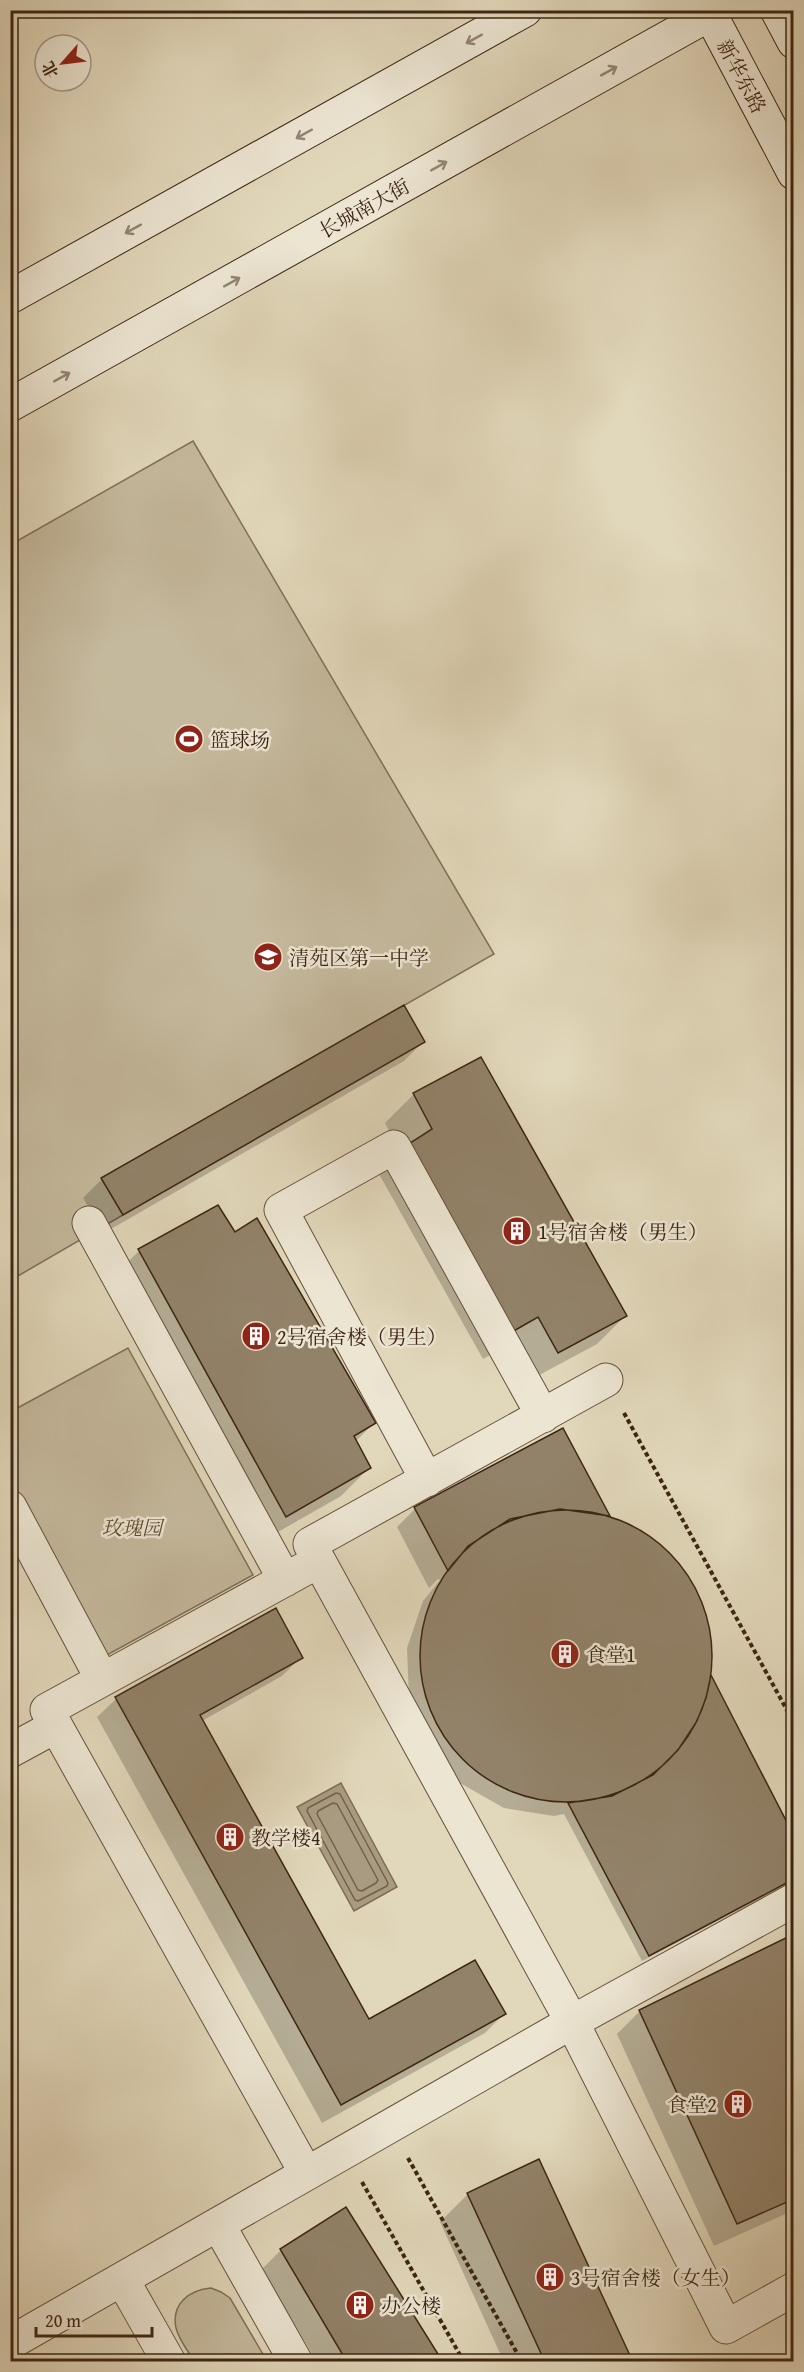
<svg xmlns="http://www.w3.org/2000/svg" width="804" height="2372" font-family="'Gentium Book Plus','Noto Serif SC',serif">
	<rect width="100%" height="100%" fill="#e1d7ba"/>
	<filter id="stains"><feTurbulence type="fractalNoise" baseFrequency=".00333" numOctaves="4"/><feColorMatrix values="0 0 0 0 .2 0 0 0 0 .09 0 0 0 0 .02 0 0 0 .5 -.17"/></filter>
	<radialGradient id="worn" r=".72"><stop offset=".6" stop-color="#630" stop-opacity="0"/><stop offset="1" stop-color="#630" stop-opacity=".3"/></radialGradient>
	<path fill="#c5b99d" stroke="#807058" stroke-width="1.5" d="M193,441L494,954L102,1178L123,1215L11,1280L10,545Z
		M128,1348L253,1575L107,1655L11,1480L10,1412Z
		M211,2288L221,2292L230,2298L267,2361H194C188,2351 179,2340 176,2328C171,2304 189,2290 211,2288Z"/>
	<path fill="#a99b81" stroke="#7d6c55" stroke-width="1.5" d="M341,1783L397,1887L354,1911L297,1807Z"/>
	<path fill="#0003" d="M423,1042L404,1061L104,1233L83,1198L102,1179Z
		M480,1059L625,1316L597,1344L530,1380L510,1344L483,1359L379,1174L401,1153L385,1123L413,1095Z
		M218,1207L234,1234L374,1423L355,1442L369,1468L341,1496L257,1544L110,1279L139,1251Z
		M562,1430L609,1517L654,1541L688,1578L707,1625L709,1676L794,1839V1881L642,1961L564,1814L554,1816L504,1808L460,1783L427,1745L409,1698L407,1648L423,1601L440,1580L438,1579L429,1588L397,1527L415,1509Z
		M301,1657L282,1676L202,1721L368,2021L504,2014L485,2033L322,2123L97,1717L116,1699Z
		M794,1935V2210L714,2246L617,2034L640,2011Z
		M468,2194L631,2362H504L440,2222Z
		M281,2250L441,2362H317L262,2269Z"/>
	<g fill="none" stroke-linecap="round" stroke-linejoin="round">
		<path stroke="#72604a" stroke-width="1.5" d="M336,1793L340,1794L388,1883L387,1886L358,1901L355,1900L307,1811L308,1808Z
			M333,1803L337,1804L378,1880L376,1883L362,1891L358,1890L317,1814L318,1811Z"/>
	</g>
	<path fill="#928269" stroke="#3c2612" stroke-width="1.5" d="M404,1005L425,1042L123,1215L101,1178Z
		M481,1057L627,1316L558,1353L538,1317L512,1332L407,1145L432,1129L413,1093Z
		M218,1205L235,1232L257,1218L376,1423L354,1436L371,1468L286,1517L138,1249Z
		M563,1428L610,1516L560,1509L510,1519L468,1546L448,1571L414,1507Z
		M420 1656a146 146 0 1 1 292 0a146 146 0 1 1-292 0Z
		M276,1608L303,1658L200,1715L369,2019L475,1960L506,2014L341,2105L115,1697Z
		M711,1675L794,1836V1879L649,1956L568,1803L612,1796L653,1775L678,1750L697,1721L706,1698Z
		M794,1934V2199L737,2224L639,2010Z
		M539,2159L633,2362H545L467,2193Z
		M346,2207L443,2362H347L280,2249Z"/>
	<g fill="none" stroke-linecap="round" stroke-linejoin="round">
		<g stroke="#65523c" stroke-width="35">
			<path id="street" d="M89,1223L285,1580
				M427,1480L281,1210L394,1147L543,1416
				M10,1507L102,1679
				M319,1561L310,1544L606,1380
				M10,1751L56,1726
				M794,1900L572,2022L726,2327L794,2289
				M218,2224L296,2362
				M122,2279L169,2362
				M10,2343L572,2022L319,1561L47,1710L306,2173"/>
		</g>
		<g stroke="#3c2612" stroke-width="35">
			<path id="secondary" d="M708,10L794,173
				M777,10L794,42
				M10,297L525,10
				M10,405L717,10"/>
		</g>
		<path stroke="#3c2612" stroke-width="4" stroke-dasharray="4.5 3" stroke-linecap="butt" d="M624,1413L794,1723
			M408,2158L522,2362
			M362,2182L464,2362"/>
		<use href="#street" stroke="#ece5d2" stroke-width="33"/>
		<use href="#secondary" stroke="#ece5d2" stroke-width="33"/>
	</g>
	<defs><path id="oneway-shaft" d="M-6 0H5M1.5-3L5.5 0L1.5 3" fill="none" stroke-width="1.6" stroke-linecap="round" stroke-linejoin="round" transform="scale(1.5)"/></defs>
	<g stroke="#948672">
		<use href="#oneway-shaft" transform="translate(474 39) rotate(151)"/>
		<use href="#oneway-shaft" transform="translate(609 71) rotate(-29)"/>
		<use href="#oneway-shaft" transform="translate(304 134) rotate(151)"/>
		<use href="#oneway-shaft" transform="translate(439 166) rotate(-29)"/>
		<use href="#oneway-shaft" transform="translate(133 229) rotate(151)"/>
		<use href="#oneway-shaft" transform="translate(232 282) rotate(-29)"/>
		<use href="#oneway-shaft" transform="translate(62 377) rotate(-29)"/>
	</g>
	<defs>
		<g id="stadium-disc" transform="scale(1.5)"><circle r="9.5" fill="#8f2418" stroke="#ece5d2"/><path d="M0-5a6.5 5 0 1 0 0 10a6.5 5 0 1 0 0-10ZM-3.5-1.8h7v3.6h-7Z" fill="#fff"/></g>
		<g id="school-disc" transform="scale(1.5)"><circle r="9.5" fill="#8f2418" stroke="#ece5d2"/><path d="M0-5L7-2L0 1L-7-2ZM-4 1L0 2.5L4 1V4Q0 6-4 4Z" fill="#fff"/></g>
		<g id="building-disc" transform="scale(1.5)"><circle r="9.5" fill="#8f2418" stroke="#ece5d2"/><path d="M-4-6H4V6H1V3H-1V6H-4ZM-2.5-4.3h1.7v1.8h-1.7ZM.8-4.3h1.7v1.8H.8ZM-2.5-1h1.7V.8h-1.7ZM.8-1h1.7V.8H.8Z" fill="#fff"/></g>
	</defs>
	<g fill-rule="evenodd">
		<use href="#stadium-disc" x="189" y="739"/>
		<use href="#school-disc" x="268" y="957"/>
		<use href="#building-disc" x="517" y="1231"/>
		<use href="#building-disc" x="256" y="1336"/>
		<use href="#building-disc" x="565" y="1654"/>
		<use href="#building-disc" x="230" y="1837"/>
		<use href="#building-disc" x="738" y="2104"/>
		<use href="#building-disc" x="550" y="2277"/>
		<use href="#building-disc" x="360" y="2305"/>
	</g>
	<g text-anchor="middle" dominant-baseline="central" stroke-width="5" stroke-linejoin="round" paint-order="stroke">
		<g font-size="20" fill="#3c2612" stroke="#ece5d2">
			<text transform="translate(742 76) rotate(62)">新华东路</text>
			<text transform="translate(364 208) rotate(-29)">长城南大街</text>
		</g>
		<g font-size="20" fill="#3c2612" stroke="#ece5d2" text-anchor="start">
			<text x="210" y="739">篮球场</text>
			<text x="289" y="957">清苑区第一中学</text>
			<text x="538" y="1231">1号宿舍楼（男生）</text>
			<text x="277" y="1336">2号宿舍楼（男生）</text>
			<text x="586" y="1654">食堂1</text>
			<text x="251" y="1837">教学楼4</text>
			<text x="717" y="2104" text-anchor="end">食堂2</text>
			<text x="571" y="2277">3号宿舍楼（女生）</text>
			<text x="381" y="2305">办公楼</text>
		</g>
		<g font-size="20" font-style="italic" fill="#5e4b35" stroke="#ece5d2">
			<text x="132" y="1527">玫瑰园</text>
		</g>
	</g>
	<rect width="804" height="2372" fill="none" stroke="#e1d7ba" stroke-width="36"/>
	<rect x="12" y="12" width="780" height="2348" fill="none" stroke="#3c2612" stroke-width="3"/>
	<rect x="18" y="18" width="768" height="2336" fill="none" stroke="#3c2612" stroke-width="1.5"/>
	<g transform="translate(63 63) rotate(242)"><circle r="28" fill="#ece5d2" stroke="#a69985" stroke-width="1.5"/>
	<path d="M0-4.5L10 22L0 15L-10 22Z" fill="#8f2418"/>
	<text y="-9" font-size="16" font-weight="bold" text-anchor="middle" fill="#3c2612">北</text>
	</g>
	<path d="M36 2327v9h116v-9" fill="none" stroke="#3c2612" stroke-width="3"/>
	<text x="45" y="2327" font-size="18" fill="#3c2612" stroke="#ece5d2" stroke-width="4.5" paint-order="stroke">20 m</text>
	<rect width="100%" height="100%" filter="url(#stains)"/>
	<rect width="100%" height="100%" fill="url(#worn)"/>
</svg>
